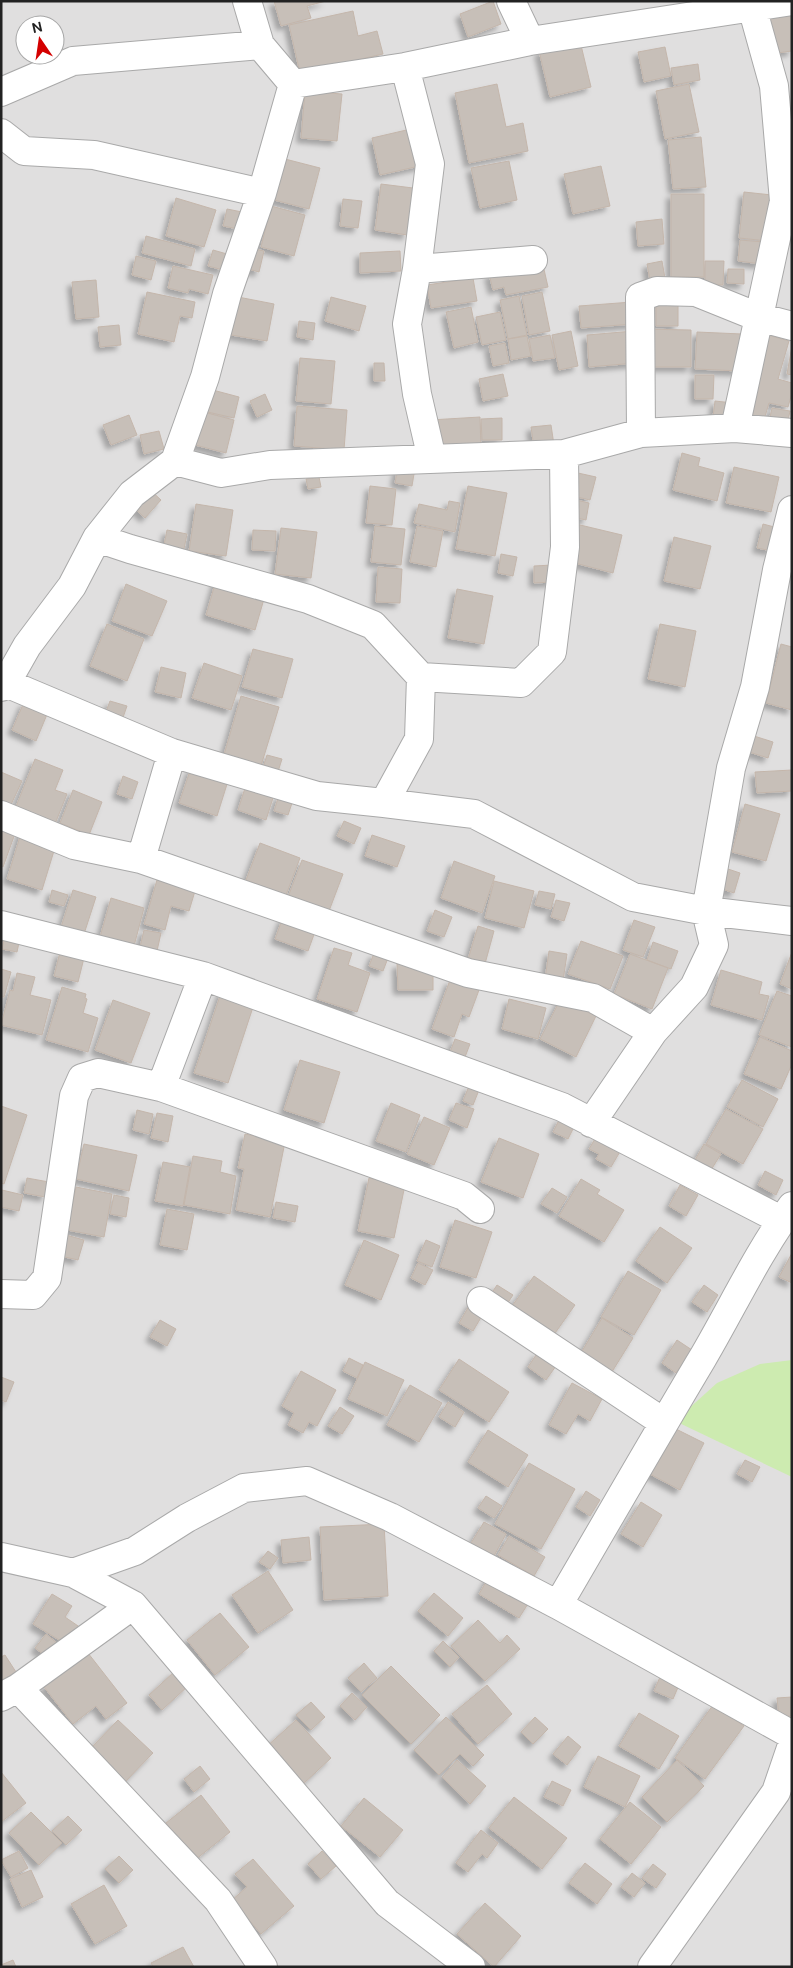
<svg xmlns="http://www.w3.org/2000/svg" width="793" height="1968" font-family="'DM Sans',sans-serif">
	<defs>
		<filter id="shadow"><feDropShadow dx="-4.5" dy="4.5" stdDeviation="2.5" flood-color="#0004"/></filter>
	</defs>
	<rect width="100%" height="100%" fill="#f2efe9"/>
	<path fill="#e0dfdf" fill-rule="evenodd" d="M1,1H792V1967H1ZM25,25H55V55H25Z"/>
	<path fill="#cdebb0" d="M792,1360V1477L675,1421L717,1383L760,1364Z"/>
	<path fill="#c7bfb8" stroke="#c4b6ab" filter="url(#shadow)" d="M274,1H326L307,6L311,18L281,26Z
		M493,1L501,24L468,37L460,14Z
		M353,11L358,36L377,31L383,54L300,73L289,25Z
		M792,14V51L770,54L766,18Z
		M580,41L591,87L550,97L539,51Z
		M665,47L671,76L644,82L638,52Z
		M698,64L700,80L674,85L671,68Z
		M497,84L506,127L523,123L528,151L469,163L455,93Z
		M689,84L699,132L665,139L656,91Z
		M305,91L342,94L337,141L301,138Z
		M415,128L424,165L380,175L372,138Z
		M701,137L706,187L673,189L668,140Z
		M285,159L320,168L309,209L274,200Z
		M509,161L517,200L480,208L471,168Z
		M601,166L610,206L573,214L564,174Z
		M381,184L413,188L407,235L375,230Z
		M744,192L772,195L767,241L739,238Z
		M671,194H704V277H671Z
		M176,198L216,210L204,247L166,236Z
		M343,199L362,201L358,228L340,226Z
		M271,206L305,215L294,256L261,247Z
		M227,209L242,212L238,229L223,226Z
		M662,219L664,244L638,246L636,222Z
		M146,236L195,249L191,266L142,253Z
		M740,240L764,242L761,264L738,261Z
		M246,247L264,251L259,272L241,267Z
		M213,250L227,254L223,270L208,266Z
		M400,251L401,271L360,273V253Z
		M136,256L156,261L151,280L132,275Z
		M662,261L665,278L650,281L647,264Z
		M705,261H724L723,285H705Z
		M543,265L548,287L506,295L504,287L493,290L489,274Z
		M173,266L213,275L208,294L189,289L188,293L168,288Z
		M728,269H744V284L727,283Z
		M473,278L477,301L431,308L427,285Z
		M96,280L99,317L76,319L72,282Z
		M147,292L195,302L192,318L180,316L174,342L138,334Z
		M542,292L550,331L529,335L522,296Z
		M656,295H678V326H656Z
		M519,296L527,335L508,339L500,300Z
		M238,297L274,304L267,341L231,335Z
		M331,297L366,306L359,331L325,321Z
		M632,302L634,324L581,328L579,306Z
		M471,307L478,342L454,348L446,312Z
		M500,312L506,340L482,345L476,317Z
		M299,321L315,323L313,340L297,337Z
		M119,325L121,345L100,347L98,327Z
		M641,329L691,330V367H641Z
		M571,331L578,366L559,370L552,335Z
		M634,331L636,363L589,367L587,335Z
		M697,332L742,334L740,371L695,369Z
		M550,335L555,358L533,361L529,339Z
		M768,335L789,341L778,379L792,383V393L788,407L769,403L764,420L745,415Z
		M527,336L531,356L511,360L508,339Z
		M505,343L509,363L493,366L489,346Z
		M792,346V375L787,374Z
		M300,358L335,361L331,404L296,401Z
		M374,363H384L385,381H374Z
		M503,374L508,396L483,401L479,379Z
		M695,375H714L713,399H695Z
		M209,389L239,397L234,418L203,411Z
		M265,394L272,410L257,417L250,401Z
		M715,401L733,403L731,418L713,417Z
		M297,406L347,410L344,450L294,446Z
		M772,408L790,411L787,426L769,422Z
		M200,411L234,420L226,453L191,444Z
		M129,415L137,435L111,445L103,425Z
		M480,417L481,449L432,451L430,420Z
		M502,418V440H482L481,419Z
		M551,425L554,445L534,448L531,427Z
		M159,431L164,449L144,454L140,435Z
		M682,453L700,458L698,466L724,473L717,501L673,490Z
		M398,466L415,468L412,486L395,483Z
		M734,467L779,477L771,512L726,503Z
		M578,473L596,477L590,500L573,496Z
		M319,477L321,487L308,489L306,479Z
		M370,486L396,489L392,525L366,523Z
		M468,486L507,493L495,556L456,549Z
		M147,487L161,500L145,518L131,505Z
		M572,499L589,503L586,520L567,516Z
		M449,501L460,503L455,532L414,523L419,504L447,510Z
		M196,504L233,510L226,556L189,551Z
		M576,524L622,535L613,573L567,561Z
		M763,524L778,528L772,551L757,548Z
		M375,526L405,529L401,565L371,562Z
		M417,526L443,531L436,567L410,562Z
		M281,528L317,532L311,578L275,574Z
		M167,530L187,534L183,554L163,550Z
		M253,530L276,531L275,551L252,550Z
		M674,537L711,546L700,589L664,581Z
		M501,554L517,557L513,576L498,573Z
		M552,565L553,582L534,583V566Z
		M378,567L402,569L400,603L376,602Z
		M217,577L266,592L255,630L206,615Z
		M126,584L167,601L152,636L112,621Z
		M457,589L493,596L484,644L448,638Z
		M107,624L144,639L127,681L90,666Z
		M660,624L696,631L685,687L648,679Z
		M781,644L792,647V710L766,703Z
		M253,649L293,659L282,698L242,687Z
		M204,663L242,676L231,710L192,698Z
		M161,667L186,673L181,698L155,692Z
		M241,696L279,707L260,769L223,758Z
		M110,701L127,706L121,723L104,717Z
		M24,702L48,712L36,741L12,730Z
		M754,736L773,742L768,758L749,752Z
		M267,755L282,759L276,778L261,774Z
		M35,759L63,770L55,790L67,794L55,824L15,809Z
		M191,768L228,781L217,816L179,803Z
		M792,770V791L757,793L755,772Z
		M1,772L22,781L9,809L1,806Z
		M123,776L138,782L132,799L117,794Z
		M245,788L273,798L266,820L238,810Z
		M73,790L102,802L89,835L60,823Z
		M279,795L293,800L288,815L274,811Z
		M745,804L780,814L766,861L732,852Z
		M344,821L361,828L354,844L337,836Z
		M1,823L17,828L3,867L1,866Z
		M22,830L57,841L42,890L7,879Z
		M372,835L405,846L397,867L365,856Z
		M260,843L300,858L286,895L246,880Z
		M302,860L343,874L329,911L288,897Z
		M454,861L495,876L482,913L441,898Z
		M725,868L740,873L734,893L719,888Z
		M157,880L195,891L189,911L171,906L165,930L144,924Z
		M494,881L534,891L524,928L485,918Z
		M52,890L68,895L64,906L49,902Z
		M73,890L96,897L84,934L61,927Z
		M539,891L555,894L551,909L535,905Z
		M111,898L144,908L134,946L100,937Z
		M556,900L570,903L564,921L551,917Z
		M435,910L452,917L444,937L427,931Z
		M283,917L316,929L308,951L275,939Z
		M634,920L655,927L643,957L623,950Z
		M478,926L494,931L483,971L466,966Z
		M144,930L161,933L157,951L140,947Z
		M5,935L20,938L17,952L2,949Z
		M581,941L623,956L610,989L568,974Z
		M653,942L678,951L671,969L647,960Z
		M334,948L352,953L348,965L370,973L357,1012L317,999Z
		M549,951L567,954L563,981L545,979Z
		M60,952L84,958L78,982L54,976Z
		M792,952V989L780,984Z
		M374,953L388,958L383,971L369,966Z
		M630,954L668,968L652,1009L614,994Z
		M397,964H433V990H398Z
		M1,969L11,972L4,997H1Z
		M721,970L762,982L759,994L769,996L762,1020L711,1005Z
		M17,973L35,977L30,995L51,1000L42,1035L1,1025L10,990L13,991Z
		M450,980L479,990L469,1017L462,1014L454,1037L432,1029Z
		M62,987L86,994L85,998L87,999L83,1013L98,1018L88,1052L46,1040Z
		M222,990L255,1001L228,1083L194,1073Z
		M777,991L792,996V1047L759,1035Z
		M561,998L596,1016L576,1057L540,1039Z
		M509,999L546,1008L538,1039L502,1029Z
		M113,1000L150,1013L131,1063L95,1050Z
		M760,1037L792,1051V1064L781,1089L744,1074Z
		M455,1039L470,1044L465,1057L450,1052Z
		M300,1060L340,1072L324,1123L284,1110Z
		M742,1080L778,1099L763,1127L727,1107Z
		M469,1086L479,1090L473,1105L463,1101Z
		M391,1103L420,1115L406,1152L376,1141Z
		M456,1103L474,1109L467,1128L449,1120Z
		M1,1106L27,1115L4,1184L1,1183Z
		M726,1109L763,1129L743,1164L706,1144Z
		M137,1110L153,1114L149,1134L133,1130Z
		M157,1113L173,1116L168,1142L151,1138Z
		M424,1117L450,1128L434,1165L407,1154Z
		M560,1118L575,1125L568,1139L553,1132Z
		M245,1134L285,1142L270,1217L236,1210L244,1169L238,1168Z
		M596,1137L621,1150L611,1167L596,1159L599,1154L589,1149Z
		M499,1138L539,1154L523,1198L481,1182Z
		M84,1144L137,1155L129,1191L76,1179Z
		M704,1144L721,1154L711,1170L695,1160Z
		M193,1156L222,1161L220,1172L236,1176L230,1214L184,1205Z
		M163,1162L190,1167L183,1206L155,1201Z
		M765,1171L783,1180L776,1195L758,1185Z
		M27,1178L49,1182L45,1197L24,1193Z
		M369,1178L405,1185L394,1238L358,1231Z
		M581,1179L600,1190L597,1194L624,1210L604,1242L559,1216Z
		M680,1185L698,1195L686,1216L669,1206Z
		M76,1187L112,1194L104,1237L67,1230Z
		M552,1188L567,1197L557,1213L541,1204Z
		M2,1190L23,1195L19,1211L1,1207Z
		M114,1195L129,1198L126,1217L110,1214Z
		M276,1202L298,1206L295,1222L273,1218Z
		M167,1209L194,1214L187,1250L160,1245Z
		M455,1220L492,1232L476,1278L440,1267Z
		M660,1227L692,1248L667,1283L636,1261Z
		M66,1235L84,1240L78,1260L60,1256Z
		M364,1240L399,1255L381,1300L345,1285Z
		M426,1240L440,1246L432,1267L417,1261Z
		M792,1253V1283L779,1277Z
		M418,1263L433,1270L425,1285L411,1278Z
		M628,1271L661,1290L634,1335L601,1317Z
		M534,1276L575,1305L553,1336L512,1306Z
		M497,1285L513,1295L503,1310L487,1300Z
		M704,1285L718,1295L707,1312L692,1302Z
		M472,1301L486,1309L473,1331L459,1323Z
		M602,1318L633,1338L610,1375L579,1356Z
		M160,1320L176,1329L167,1346L150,1337Z
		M677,1340L692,1350L676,1373L662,1363Z
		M538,1352L556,1366L546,1380L528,1367Z
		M349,1358L363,1365L357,1378L343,1371Z
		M459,1359L509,1392L489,1422L439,1390Z
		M365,1362L404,1380L387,1416L348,1399Z
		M301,1371L336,1390L317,1426L309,1422L303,1433L288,1425L294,1413L282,1406Z
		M1,1377L14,1382L6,1402L1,1400Z
		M572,1383L602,1399L590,1421L578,1414L566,1434L549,1425Z
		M410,1385L442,1403L419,1442L387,1425Z
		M448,1402L464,1412L455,1427L439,1417Z
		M340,1407L354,1416L342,1434L328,1426Z
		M668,1425L704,1443L680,1490L644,1471Z
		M488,1430L528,1455L508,1487L468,1462Z
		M745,1460L760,1467L752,1482L737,1474Z
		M529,1463L575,1489L541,1549L495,1524Z
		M586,1491L600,1500L590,1516L576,1507Z
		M486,1496L502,1506L494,1518L478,1508Z
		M641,1502L662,1515L643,1547L621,1534Z
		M484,1522L506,1534L494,1556L471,1543Z
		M384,1524L388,1596L324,1600L320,1527Z
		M509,1536L545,1557L534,1576L498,1555Z
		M309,1537L311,1560L283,1563L281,1540Z
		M268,1551L278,1558L270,1569L259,1562Z
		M268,1571L293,1610L258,1633L232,1595Z
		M490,1575L531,1599L519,1618L479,1594Z
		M434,1593L463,1618L448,1636L418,1611Z
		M52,1594L72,1606L65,1617L81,1628L69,1646L33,1624Z
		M220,1613L249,1647L215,1675L187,1640Z
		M478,1620L500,1643L507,1635L520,1649L485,1681L451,1646Z
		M46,1634L58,1644L47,1657L35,1648Z
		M443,1641L459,1657L450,1667L434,1651Z
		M88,1653L127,1703L106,1719L96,1706L73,1724L44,1687Z
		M5,1655L16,1672L1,1681V1657Z
		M364,1663L377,1678L361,1692L348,1678Z
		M391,1666L440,1715L411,1744L362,1695Z
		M175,1671L188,1686L162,1710L149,1695Z
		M660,1677L679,1685L673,1699L654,1691Z
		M487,1685L512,1714L478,1744L452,1714Z
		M352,1693L367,1707L355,1720L340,1706Z
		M792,1697V1716L779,1717L777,1698Z
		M311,1702L325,1717L311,1730L296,1715Z
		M713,1705L744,1726L705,1779L675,1758Z
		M639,1713L679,1736L659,1769L619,1746Z
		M446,1717L484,1755L473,1766L460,1754L439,1775L414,1750Z
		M535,1717L548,1729L533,1744L521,1732Z
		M118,1720L153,1753L125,1782L90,1749Z
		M296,1720L331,1758L301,1786L266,1747Z
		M568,1736L581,1747L567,1765L553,1754Z
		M598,1756L640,1776L625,1807L584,1787Z
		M457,1760L486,1786L470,1804L442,1777Z
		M677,1760L704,1786L667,1822L642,1797Z
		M200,1766L210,1779L194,1792L184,1779Z
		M1,1772L26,1803L1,1822Z
		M552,1781L571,1790L563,1806L544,1797Z
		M201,1795L230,1832L195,1860L166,1823Z
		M514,1797L567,1838L542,1869L489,1828Z
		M364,1798L403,1830L380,1857L341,1826Z
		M630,1802L661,1827L631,1864L600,1839Z
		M31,1812L62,1843L39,1865L9,1833Z
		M68,1816L82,1830L66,1845L52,1831Z
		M481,1830L498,1843L487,1858L482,1854L468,1872L456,1863Z
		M19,1851L28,1868L11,1877L1,1860Z
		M322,1851L336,1866L321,1879L308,1864Z
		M119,1856L133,1870L119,1883L105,1869Z
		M253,1859L294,1906L261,1934L232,1900L247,1887L235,1874Z
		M585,1863L612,1884L597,1904L569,1883Z
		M653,1864L666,1874L656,1888L642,1878Z
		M31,1870L43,1897L22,1907L10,1879Z
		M632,1873L645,1883L634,1897L621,1887Z
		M104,1885L127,1926L95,1944L71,1904Z
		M485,1903L521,1936L494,1967L457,1934Z
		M183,1947L194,1967H153L151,1963Z
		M13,1960L16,1967H1V1965Z"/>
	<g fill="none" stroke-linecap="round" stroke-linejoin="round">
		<g stroke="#a9a9a9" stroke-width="30">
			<path id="minor" d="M511,1L530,41
				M405,67L430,164L417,269L407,324L417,394L432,459
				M293,84L405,67L530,41L792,1
				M1,92L73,61L260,45
				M1,133L24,151L94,155L262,193
				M417,269L533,260
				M735,428L784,201L774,86L752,7
				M641,433L640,297L657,291L696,292L758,317L792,326
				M175,461L221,473L270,465L564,454L641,433L735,428L792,433
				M421,677L521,683L552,652L565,547L564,454
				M6,683L172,753L317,796L384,803L419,739L421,677L373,625L308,599L130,549L97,538
				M1,687L6,683L27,646L72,586L97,538L132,494L175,461L205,377L227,294L262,193L293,84L260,45L247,1
				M384,803L474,814L633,897L706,911L792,921
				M1,815L74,845L141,859L468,973L593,998L653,1032
				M141,859L172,753
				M1,925L203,976L562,1107L781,1220
				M161,1087L203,976
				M591,1123L653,1032L694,987L714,945L706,911L731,768L755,687L777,570L792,510
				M1,1294L33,1295L47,1278L74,1096L82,1078L98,1073L161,1087L464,1196L480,1209
				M481,1301L663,1422
				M1,1557L73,1573L133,1605L387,1903L471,1967
				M73,1573L135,1551L187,1518L244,1488L307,1481L390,1517L558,1605L792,1735
				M558,1605C606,1523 653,1441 702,1359C732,1308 757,1254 792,1206
				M18,1688L218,1900L263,1967
				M1,1697L18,1688L133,1605
				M652,1967L776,1792L792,1745"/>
		</g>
		<use href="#minor" stroke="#fff" stroke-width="28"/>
	</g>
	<rect width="793" height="1968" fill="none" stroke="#222222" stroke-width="5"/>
	<g transform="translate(40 40) rotate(347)"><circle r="24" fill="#ffffff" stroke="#a7a7a7"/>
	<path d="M0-4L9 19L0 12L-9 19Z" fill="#d40000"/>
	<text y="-8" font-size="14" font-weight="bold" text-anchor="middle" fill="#222222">N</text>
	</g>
</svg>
